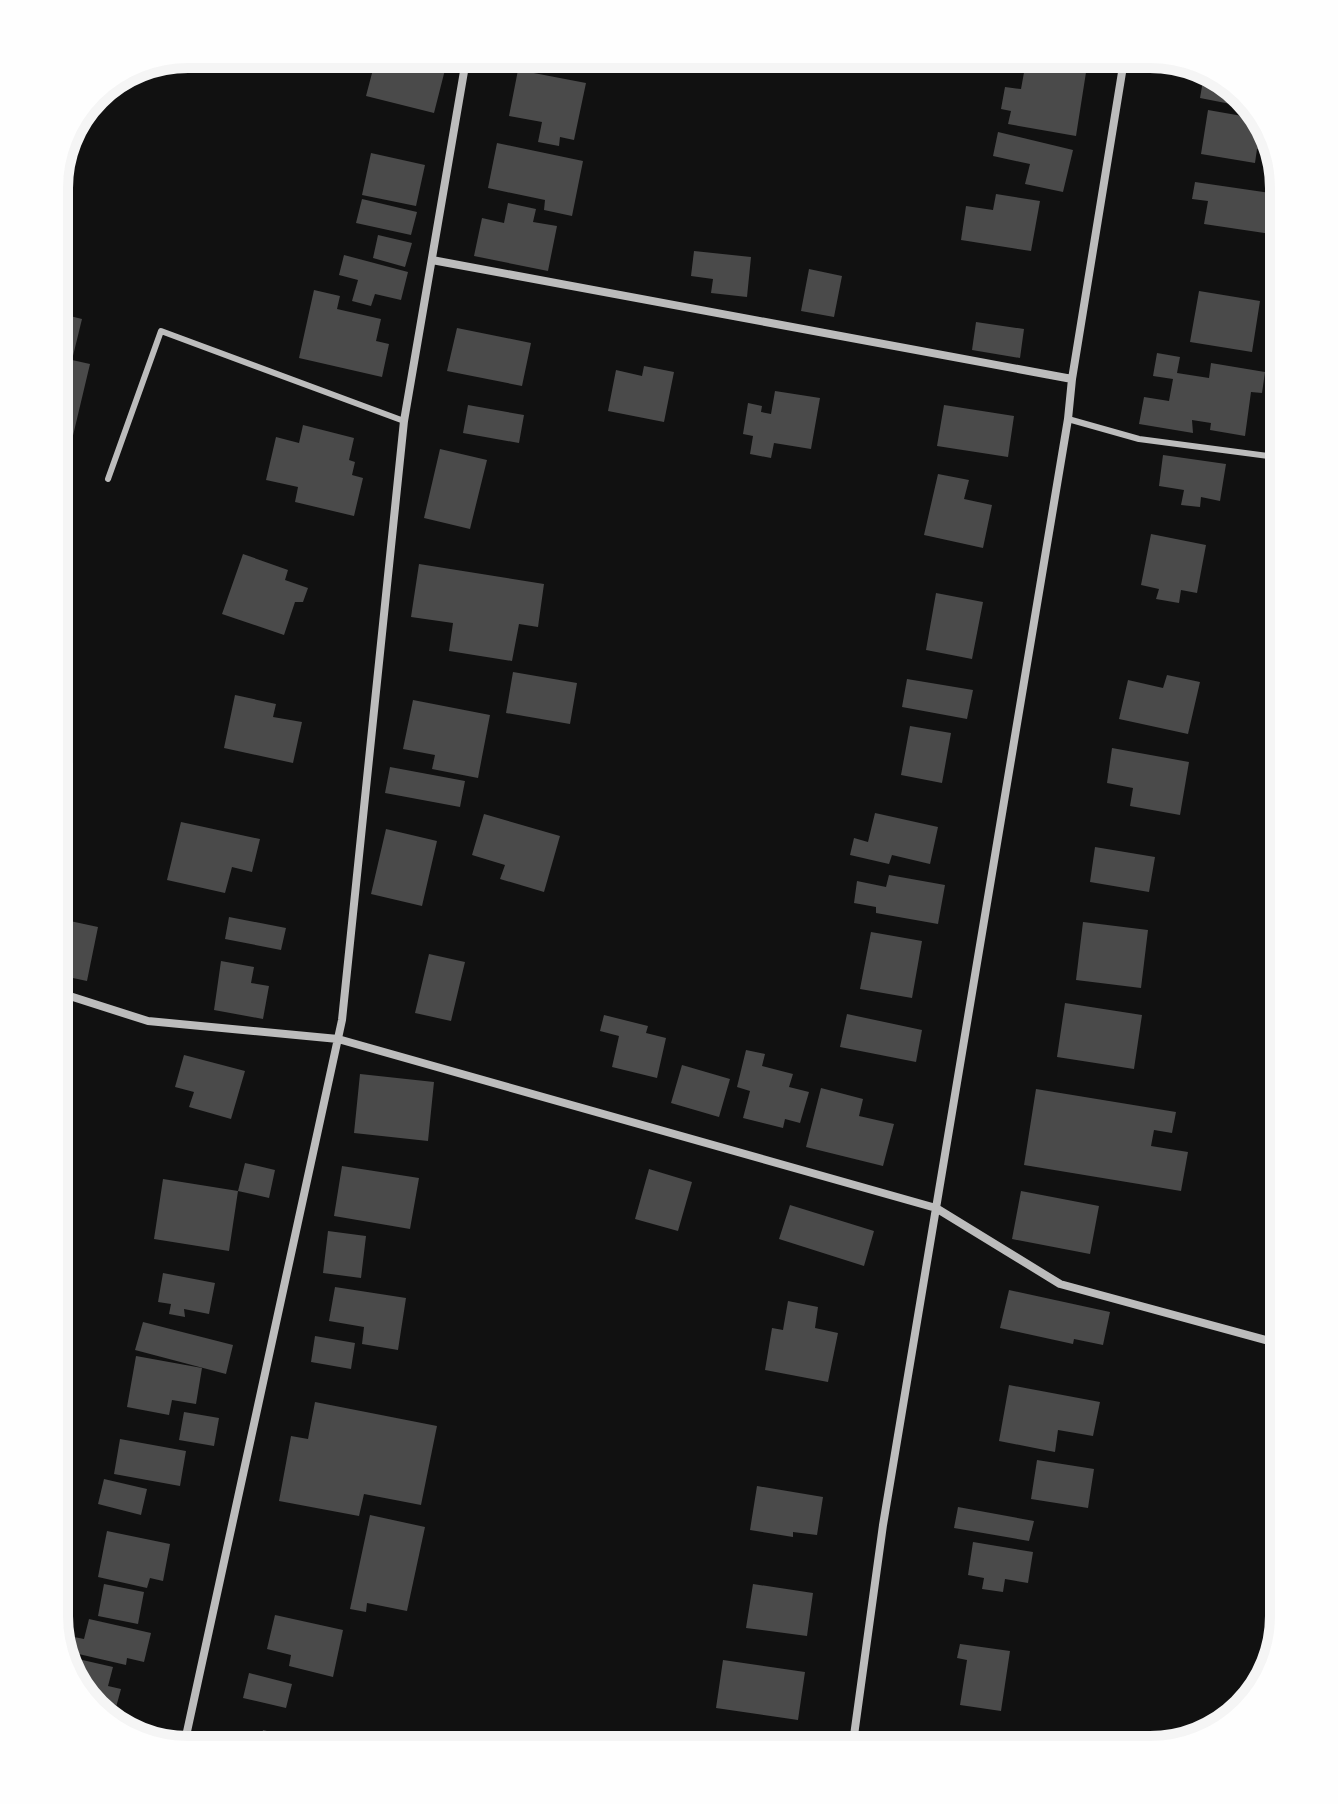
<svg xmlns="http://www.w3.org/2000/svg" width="1338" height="1804" font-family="Barlow,sans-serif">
	<rect width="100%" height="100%" fill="#111"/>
	<path fill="#4a4a4a" d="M377,54H449L434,113L366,96Z
		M539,54H564L560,73L537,67Z
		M1027,56L1087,66L1076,136L1008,124L1011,111L1001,109L1005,87L1021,89Z
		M1205,69L1217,72L1247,102L1246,107L1200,98Z
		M518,70L586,83L574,140L560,137L559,146L538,142L542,122L509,116Z
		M1208,110L1265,120L1274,152L1257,149L1255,163L1201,154Z
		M998,132L1073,150L1063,192L1025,184L1030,164L993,156Z
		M497,143L583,161L572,216L544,210L545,200L488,188Z
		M371,153L425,165L416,206L362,195Z
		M1195,182L1277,194L1271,234L1204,224L1208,201L1192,199Z
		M996,194L1040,201L1031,251L961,240L966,206L993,210Z
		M362,199L417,212L411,235L356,223Z
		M508,203L536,209L533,222L557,226L548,271L474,256L482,218L504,223Z
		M378,235L412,243L405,267L373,258Z
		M694,251L751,257L747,297L711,293L713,279L691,276Z
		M344,255L408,272L401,300L375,294L371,306L352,301L358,280L339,275Z
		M809,269L842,276L834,317L801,311Z
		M314,290L340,296L337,309L381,319L376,341L389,344L382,377L299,358Z
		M1199,291L1260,301L1252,352L1190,342Z
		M54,312L82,319L72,360L90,364L71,444L54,440Z
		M976,322L1024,329L1020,358L972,350Z
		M457,328L531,343L522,386L447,371Z
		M1157,353L1180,357L1177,373L1209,378L1211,363L1265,372L1262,393L1251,392L1245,436L1210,430L1211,423L1192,420L1193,433L1139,424L1144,397L1169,401L1173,379L1153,376Z
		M644,366L674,372L664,422L608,411L616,370L642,376Z
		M775,391L820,398L811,449L774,443L771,458L750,454L753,436L743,434L748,403L762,406L761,412L771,414Z
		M468,405L524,415L519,443L463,433Z
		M944,405L1014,416L1008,457L937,446Z
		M303,425L354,438L349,460L355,462L352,475L363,478L354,516L295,502L298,487L266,480L276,437L299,443Z
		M440,449L487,460L470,529L424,518Z
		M1163,455L1226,464L1220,501L1201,497L1200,507L1181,505L1184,490L1159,486Z
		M938,474L969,480L964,499L992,505L983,548L924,535Z
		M1151,534L1206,545L1197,593L1181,590L1179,603L1156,599L1159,589L1141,585Z
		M243,554L288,570L285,580L308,588L303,602H295L284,635L222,614Z
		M419,564L544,584L538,627L519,624L512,661L449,651L453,623L411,617Z
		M936,593L983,602L972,659L926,650Z
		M54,626L66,630L54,659Z
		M513,672L577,683L570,724L506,713Z
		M1167,675L1200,682L1188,734L1119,719L1128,680L1163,688Z
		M907,679L973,690L967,719L902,707Z
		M235,695L276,704L273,717L302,722L293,763L224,748Z
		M413,700L490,715L478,778L432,769L435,755L403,749Z
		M910,726L951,733L942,783L901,775Z
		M1112,748L1189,762L1180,815L1130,806L1133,788L1107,783Z
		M390,767L465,781L460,807L385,793Z
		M875,813L938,827L930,864L892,855L889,864L850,855L854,838L868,842Z
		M484,814L560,836L544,892L500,879L505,865L472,855Z
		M181,822L260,839L252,872L232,867L225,893L167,880Z
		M386,829L437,841L422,906L371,894Z
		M1095,847L1155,857L1149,892L1090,882Z
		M889,875L945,885L938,924L876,913V907L854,903L857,881L886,887Z
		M229,917L286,928L281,950L225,939Z
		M56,918L98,927L87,981L54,974Z
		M1083,922L1148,930L1141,988L1076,980Z
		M871,932L922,941L912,998L860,989Z
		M429,954L465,962L451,1021L415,1013Z
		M221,961L254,967L251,983L269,986L263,1019L214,1010Z
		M1065,1003L1142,1015L1134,1069L1057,1057Z
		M847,1014L922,1030L916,1062L840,1047Z
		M604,1015L648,1026L646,1033L666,1038L657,1078L612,1067L619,1036L600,1031Z
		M746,1050L765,1054L762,1066L793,1074L789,1087L809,1092L800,1123L785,1119L783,1128L743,1118L750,1091L737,1087Z
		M184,1055L245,1071L231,1119L189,1107L194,1092L175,1087Z
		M682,1065L730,1079L719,1117L671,1103Z
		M360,1074L434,1082L428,1141L354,1133Z
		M821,1088L863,1099L859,1116L894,1124L883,1166L806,1147Z
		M1036,1089L1176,1112L1172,1133L1154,1130L1151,1146L1188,1152L1181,1191L1024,1165Z
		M245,1163L275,1170L269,1198L238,1191Z
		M342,1166L419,1178L410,1229L334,1216Z
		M649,1169L692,1182L678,1231L635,1219Z
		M163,1179L238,1191L229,1251L154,1239Z
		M1021,1191L1099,1206L1090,1254L1012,1239Z
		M790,1205L874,1231L864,1266L779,1239Z
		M328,1231L366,1236L361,1278L323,1273Z
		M163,1273L215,1283L209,1314L184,1309L185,1317L169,1314L171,1304L158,1302Z
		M335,1287L406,1298L398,1350L362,1344L364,1327L329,1321Z
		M1009,1290L1110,1312L1103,1345L1074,1339L1073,1344L1000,1328Z
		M788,1301L818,1307L815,1328L838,1333L828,1382L765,1370L772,1328L783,1330Z
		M143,1322L233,1345L226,1374L135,1350Z
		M315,1336L355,1343L351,1369L311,1362Z
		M136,1356L202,1368L196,1404L172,1400L169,1415L127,1407Z
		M1009,1385L1100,1402L1093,1436L1058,1430L1055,1452L999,1441Z
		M315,1402L437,1426L421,1505L364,1494L359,1516L279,1501L291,1436L308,1439Z
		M184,1412L219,1418L214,1446L179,1440Z
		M120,1439L186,1451L180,1486L114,1474Z
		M1037,1460L1094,1469L1088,1508L1031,1499Z
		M104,1479L147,1489L141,1515L98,1504Z
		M757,1486L823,1497L817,1535L793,1532V1537L750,1530Z
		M958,1507L1034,1521L1029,1541L954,1528Z
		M370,1515L425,1527L407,1611L367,1603L366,1612L350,1609Z
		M107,1531L170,1544L163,1581L150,1578L147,1588L98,1577Z
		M973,1542L1033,1552L1028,1583L1005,1579L1003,1592L982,1589L984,1578L968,1575Z
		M104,1584L144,1592L138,1624L98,1616Z
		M753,1584L813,1593L807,1636L746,1628Z
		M275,1615L343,1630L333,1677L289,1666L291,1655L267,1649Z
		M89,1619L151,1633L144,1662L127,1658L126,1665L70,1652L74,1637L84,1639Z
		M960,1644L1010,1651L1001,1711L960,1705L967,1660L957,1658Z
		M65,1656L113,1667L108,1686L121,1689L115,1711L95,1706L72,1683Z
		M723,1660L805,1672L798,1720L716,1708Z
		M249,1673L292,1684L286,1708L243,1698Z
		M104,1715L142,1723L138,1737L121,1732Z
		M263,1730L322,1745L321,1750H258Z"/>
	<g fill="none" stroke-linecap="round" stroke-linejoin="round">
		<path stroke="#bcbcbc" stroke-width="6" d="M1068,419L1139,439L1284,458
			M108,479L161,331L404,421"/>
		<path stroke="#bcbcbc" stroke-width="8" d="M432,260L1072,379
			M54,991L148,1021L338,1039L936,1208L1060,1284L1284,1345
			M183,1750L342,1020L404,421L467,54
			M852,1750L883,1525L1068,419L1072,379L1125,54"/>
	</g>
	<path d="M0 0H1338V1804H0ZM188 68H1150A120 120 0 0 1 1270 188V1616A120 120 0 0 1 1150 1736H188A120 120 0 0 1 68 1616V188A120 120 0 0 1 188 68Z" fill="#fefefe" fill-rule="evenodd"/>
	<path fill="none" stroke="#f5f5f5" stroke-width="10" d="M188 68H1150A120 120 0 0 1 1270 188V1616A120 120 0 0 1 1150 1736H188A120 120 0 0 1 68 1616V188A120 120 0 0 1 188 68Z"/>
</svg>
